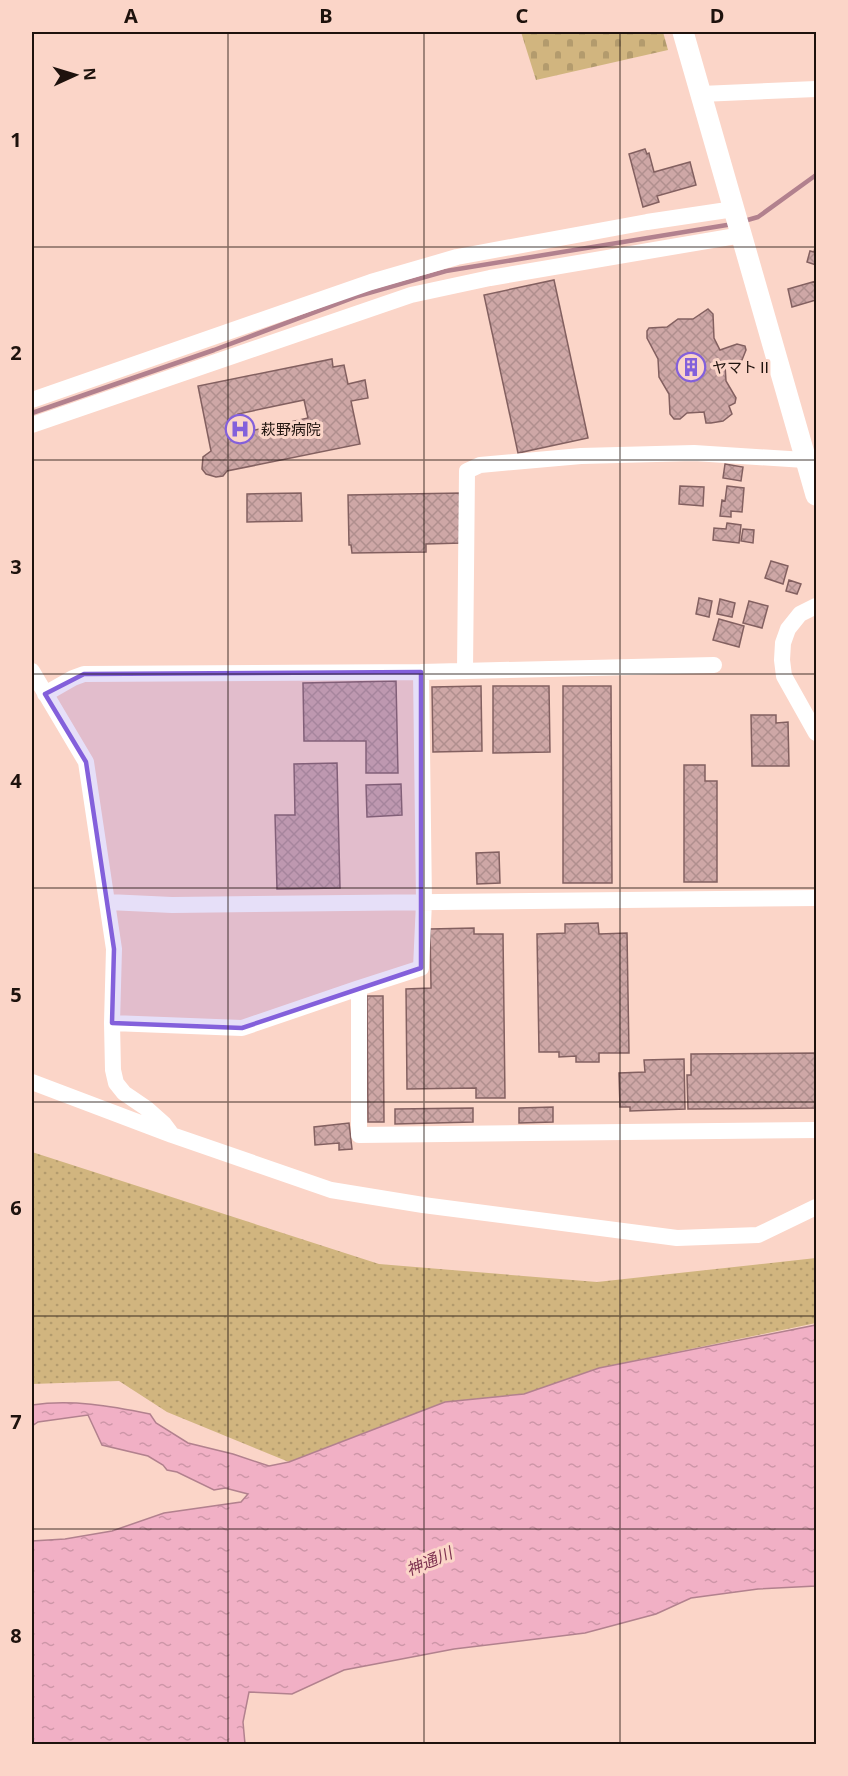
<svg xmlns="http://www.w3.org/2000/svg" width="848" height="1776" font-family="'Noto Sans','Noto Sans JP',sans-serif">
	<defs>
		<pattern id="green-dots" width="8" height="8" patternUnits="userSpaceOnUse" patternTransform="scale(1.5)"><rect width="8" height="8" fill="#d1b57f"/><path d="M2 2h.1M6 6h.1" fill="none" stroke="#b39b6d" stroke-width="1.8" stroke-linecap="round"/></pattern>
		<pattern id="cemetery-stones" width="16" height="16" patternUnits="userSpaceOnUse" patternTransform="scale(1.5)"><rect width="16" height="16" fill="#d1b57f"/><path d="M2 7V4a2 2 0 0 1 4 0v3zM10 15v-3a2 2 0 0 1 4 0v3z" fill="#b39b6d"/></pattern>
		<pattern id="water-ripples" width="26" height="14" patternUnits="userSpaceOnUse" patternTransform="scale(1.5)"><rect width="26" height="14" fill="#f1b0c5"/><path d="M2 4q2-2 4 0t4 0M15 11q2-2 4 0t4 0" fill="none" stroke="#ce96a8"/></pattern>
		<pattern id="building-cross-hatch" width="8" height="8" patternUnits="userSpaceOnUse" patternTransform="scale(1.5)"><rect width="8" height="8" fill="#cea7a6"/><path d="M0 0l8 8M0 8l8-8" fill="none" stroke="#b08f8e"/></pattern>
	</defs>
	<rect width="100%" height="100%" fill="#fbd5c8"/>
	<path fill="url(#green-dots)" d="M32,1152L379,1264L597,1282L816,1258V1323L599,1368L524,1394L445,1402L289,1462L167,1412L119,1381L32,1384Z"/>
	<path fill="url(#cemetery-stones)" d="M521,32H663L668,50L536,80Z"/>
	<path fill="url(#water-ripples)" stroke="#b2818e" stroke-width="1.5" d="M816,1325V1586L758,1589L691,1598L656,1614L585,1633L454,1649L344,1670L292,1694L249,1692L243,1722L245,1744H32V1541L65,1539L112,1531L164,1513L241,1502L248,1494L225,1488L214,1490L177,1472L167,1470L163,1465L148,1456L102,1445L88,1415L38,1422L32,1426V1405C71,1399 111,1406 150,1414L156,1423L188,1443L233,1454L269,1466L289,1462L445,1402L524,1394L599,1368Z"/>
	<g fill="none" stroke-linecap="round" stroke-linejoin="round">
		<path stroke="#b2818e" stroke-width="4.5" d="M744,221L758,217L816,175
			M32,413L214,350L358,296L446,271L733,224"/>
	</g>
	<path fill="url(#building-cross-hatch)" stroke="#836060" stroke-width="1.5" fill-rule="evenodd" d="M645,149L647,154L649,153L654,172L690,162L696,185L657,196L659,202L643,207L629,154Z
		M816,244V265L807,262L810,251L814,252Z
		M554,280L588,438L518,453L484,295Z
		M816,281V300L792,307L788,289Z
		M708,309L713,314L714,338L720,350L737,344L745,346L746,350L742,360L725,365L726,381L736,398L735,403L729,406L732,414L723,421L711,423H706L704,412L687,413L680,419H674L670,414L669,394L659,377L658,359L647,338V331L649,328L667,327L678,319H693Z
		M332,359L333,367L344,365L348,384L365,380L368,398L351,401L360,444L227,471L223,476L216,477L206,474L202,469L203,457L211,451L198,386ZM304,400L308,418L242,433L238,414Z
		M725,464L743,467L741,481L723,478Z
		M680,486L704,487L703,506L679,504Z
		M727,486L744,488L742,512L731,511V517L720,516L722,500L725,501Z
		M301,493L302,521L247,522V494Z
		M461,493L462,543L426,544V552L352,553L351,545H349L348,495Z
		M727,523L741,525L739,543L713,540L714,528L726,529Z
		M743,529L754,530L753,543L741,541Z
		M771,561L788,566L783,584L765,578Z
		M789,580L801,584L797,594L786,591Z
		M699,598L712,601L709,617L696,614Z
		M720,599L735,603L732,617L717,614Z
		M749,601L768,606L762,628L743,623Z
		M719,619L744,626L739,647L713,640Z
		M396,681L398,773H366V741H304L303,683Z
		M481,686L482,751L433,752L432,687Z
		M493,686H549L550,752L493,753Z
		M563,686H611L612,883H563Z
		M751,715H776V723L788,722L789,766H752Z
		M337,763L340,888L277,889L275,815H295L294,764Z
		M684,765H705V781H717V882H684Z
		M401,784L402,815L367,817L366,785Z
		M499,852L500,883L477,884L476,853Z
		M598,923L599,934L627,933L629,1053H599V1062H576V1056L559,1057V1052H539L537,934L565,933V924Z
		M474,928V934H503L505,1098H476V1088L407,1089L406,989L431,988L430,929Z
		M367,996H383L384,1122H368Z
		M816,1053V1108L688,1109L687,1075H691V1054Z
		M684,1059L685,1109L630,1111V1107H620L619,1073L645,1072L644,1060Z
		M553,1107V1122L519,1123V1108Z
		M473,1108V1122L395,1124V1109Z
		M349,1123L352,1149L339,1150V1143L315,1145L314,1127Z"/>
	<g fill="none" stroke-linecap="round" stroke-linejoin="round">
		<path stroke="#fff" stroke-width="16" d="M701,94L816,89
			M32,400L371,282L457,257L647,222L734,209
			M32,425L411,295L490,278L742,235
			M816,606L800,614L788,629L783,643L782,660L784,676L816,733
			M32,671L86,762L114,949L112,1023L113,1070L116,1083L124,1093L146,1108L164,1124L170,1132
			M465,671L467,471L480,465L581,456L694,453L805,460
			M421,672L424,902L421,968L359,988V1135L816,1130
			M45,694L73,678L84,674L421,672L714,665
			M108,902L172,905L816,898
			M112,1023L242,1028L359,988
			M32,1082L172,1135L331,1190L423,1205L677,1238L758,1235L816,1207"/>
		<path stroke="#fff" stroke-width="21" d="M683,32L816,495"/>
	</g>
	<path fill="#8360db" fill-opacity="0.2" stroke="#8360db" stroke-width="4.5" stroke-linejoin="round" d="M421,672V968L242,1028L112,1023L114,949L86,762L45,694L84,674Z"/>
	<path fill="none" stroke="#1e120d" stroke-width="1.5" stroke-opacity="0.55" d="M228,32V1744M424,32V1744M620,32V1744M32,247H816M32,460H816M32,674H816M32,888H816M32,1102H816M32,1316H816M32,1529H816"/>
	<defs>
		<g id="building-ring" transform="scale(1.5)"><circle r="9.5" fill="#fbd5c8" stroke="#8360db" stroke-width="1.5"/><path d="M-4-6H4V6H1V3H-1V6H-4ZM-2.5-4.3h1.7v1.8h-1.7ZM.8-4.3h1.7v1.8H.8ZM-2.5-1h1.7V.8h-1.7ZM.8-1h1.7V.8H.8Z" fill="#8360db"/></g>
		<g id="hospital-ring" transform="scale(1.5)"><circle r="9.5" fill="#fbd5c8" stroke="#8360db" stroke-width="1.5"/><path d="M-5-5h3v3.5h4V-5h3V5h-3V1.5h-4V5h-3Z" fill="#8360db"/></g>
	</defs>
	<g fill-rule="evenodd">
		<use href="#building-ring" x="691" y="367"/>
		<use href="#hospital-ring" x="240" y="429"/>
	</g>
	<g text-anchor="middle" dominant-baseline="central" stroke-width="6" stroke-linejoin="round" paint-order="stroke">
		<g font-size="15" fill="#1e120d" stroke="#fbd5c8" text-anchor="start">
			<text x="712" y="367">ヤマトⅡ</text>
			<text x="261" y="429">萩野病院</text>
		</g>
		<g font-size="16" font-style="italic" fill="#7e3250" stroke="#fbd5c8">
			<text transform="translate(429 1561) rotate(-23)">神通川</text>
		</g>
	</g>
	<rect width="848" height="1776" fill="none" stroke="#fbd5c8" stroke-width="66"/>
	<g transform="translate(75 75) rotate(86)" stroke="#fbd5c8" stroke-width="4.5" paint-order="stroke">
	<path d="M0-4.5L10 22L0 15L-10 22Z" fill="#1e120d"/>
	<text y="-9" font-size="16" font-weight="bold" text-anchor="middle" fill="#1e120d">N</text>
	</g>
	<rect x="33" y="33" width="782" height="1710" fill="none" stroke="#1e120d" stroke-width="2"/>
	<g font-size="20" text-anchor="middle" font-weight="bold" fill="#1e120d">
		<text x="131" y="23">A</text>
		<text x="326" y="23">B</text>
		<text x="522" y="23">C</text>
		<text x="717" y="23">D</text>
		<text x="16" y="147">1</text>
		<text x="16" y="360">2</text>
		<text x="16" y="574">3</text>
		<text x="16" y="788">4</text>
		<text x="16" y="1002">5</text>
		<text x="16" y="1215">6</text>
		<text x="16" y="1429">7</text>
		<text x="16" y="1643">8</text>
	</g>
</svg>
